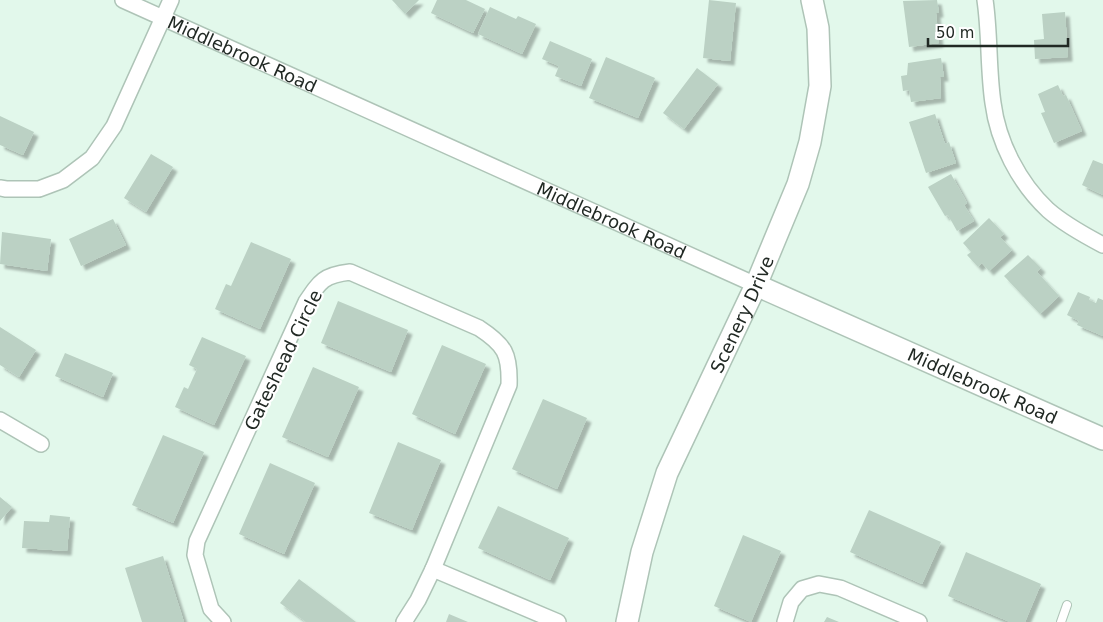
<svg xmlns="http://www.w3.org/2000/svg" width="1103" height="622" font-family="'DejaVu Sans',sans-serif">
	<defs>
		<filter id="shadow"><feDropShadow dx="4.5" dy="4.5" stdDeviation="1" flood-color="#0004"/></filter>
	</defs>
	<rect width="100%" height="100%" fill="#e2f8eb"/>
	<path fill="#bbd1c4" filter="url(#shadow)" d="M392,0H419L405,14Z
		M437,0H466L485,9L473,33L431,13Z
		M709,0L736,3L730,61L703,58Z
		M937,0L939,13H936L939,43L909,47L903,1Z
		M490,7L516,19L518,16L536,24L522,54L478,34Z
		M1065,12L1068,57L1035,59L1034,40L1044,39L1042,14Z
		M550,41L592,59L581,86L555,76L559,66L542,59Z
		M606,57L655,78L638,118L589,98Z
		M941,58L944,77H940L941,98L911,102L909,90L903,91L901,76L907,75L908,63Z
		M697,68L718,84L684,129L663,113Z
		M1058,85L1063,96L1066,95L1082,131L1054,143L1041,113L1045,112L1038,94Z
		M935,114L945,144L949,142L956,163L926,173L909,122Z
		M0,116L34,132L23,155L0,145Z
		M151,154L173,167L146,212L124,198Z
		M1093,160L1103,164V195L1082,185Z
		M951,174L967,203L964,205L974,221L957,231L948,215L945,216L928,187Z
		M989,218L1004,234L1000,237L1012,250L989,271L982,263L978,267L967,255L971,252L963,243Z
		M113,219L126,245L81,266L69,239Z
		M2,232L51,239L47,271L0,264Z
		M251,242L291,259L260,329L215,309L226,284L231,286Z
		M1028,255L1041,268L1037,272L1059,296L1040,314L1004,276Z
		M1078,292L1090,297L1089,300L1096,303L1098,298L1103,300V336L1077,325L1079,321L1067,315Z
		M338,301L408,330L391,372L321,343Z
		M0,327L36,350L19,377L0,365Z
		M202,337L246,356L214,425L175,407L184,387L188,389L197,369L189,365Z
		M442,345L486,364L455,434L412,414Z
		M65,353L113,373L103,397L55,376Z
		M313,367L359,387L328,457L282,437Z
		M543,399L587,418L557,489L512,469Z
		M163,435L204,452L173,523L132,505Z
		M398,442L441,460L412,530L369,513Z
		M270,463L315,483L284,554L239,534Z
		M0,497L12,507L0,521Z
		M498,506L569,538L550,580L478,548Z
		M869,510L941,542L922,584L850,552Z
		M50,515L70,517L67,551L22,548L24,521L49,522Z
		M743,535L781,551L751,622L714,606Z
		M966,552L1041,584L1025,622H1010L948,596Z
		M163,556L184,622H142L125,568Z
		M299,579L356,622H306L280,603Z
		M449,614L468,622H446Z
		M827,617L839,622H824Z"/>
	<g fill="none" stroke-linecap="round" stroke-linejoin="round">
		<g stroke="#aec4b7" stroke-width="10">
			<path id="lane" d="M1061,622L1067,605"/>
		</g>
		<g stroke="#aec4b7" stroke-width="18">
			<g id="street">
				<path id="s1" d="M123,0L756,285"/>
				<path d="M985,0C990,34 988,69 993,103C998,142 1019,183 1048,210C1064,224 1084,235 1103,245"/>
				<path d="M0,188L6,189H39L63,180L92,158L114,126L171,0"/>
				<path d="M0,420L41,444"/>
				<path d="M433,569L558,622"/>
				<path d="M223,622L211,609L195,555L197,541L306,302C320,281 324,275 350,272L479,328C505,345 510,354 509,385L433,569L418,600L404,622"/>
				<path d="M785,622L791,602L802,589L819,584L840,588L919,622"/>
			</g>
		</g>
		<g stroke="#aec4b7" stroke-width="24">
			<g id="secondary">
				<path id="s2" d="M756,285L1103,439"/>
				<path id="s3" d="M627,622L642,552L667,473L756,285L798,184L810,142L820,86L818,28L812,0"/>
			</g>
		</g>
		<use href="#lane" stroke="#fff" stroke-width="8"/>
		<use href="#street" stroke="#fff" stroke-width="15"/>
		<use href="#secondary" stroke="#fff" stroke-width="21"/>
	</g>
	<g text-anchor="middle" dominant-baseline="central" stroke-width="4.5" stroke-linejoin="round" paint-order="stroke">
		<g font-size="18" fill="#212924" stroke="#fff">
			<text stroke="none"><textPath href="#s1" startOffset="131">Middlebrook Road</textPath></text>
			<text stroke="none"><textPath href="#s1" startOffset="536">Middlebrook Road</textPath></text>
			<text stroke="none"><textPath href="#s3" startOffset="330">Scenery Drive</textPath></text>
			<text transform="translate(283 360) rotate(-64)">Gateshead Circle</text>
			<text stroke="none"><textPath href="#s2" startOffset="248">Middlebrook Road</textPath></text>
		</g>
	</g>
	<path d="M928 38v8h140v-8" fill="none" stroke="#212924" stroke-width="2.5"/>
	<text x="936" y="38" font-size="15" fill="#212924" stroke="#ffffff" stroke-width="4" paint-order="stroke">50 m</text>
</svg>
